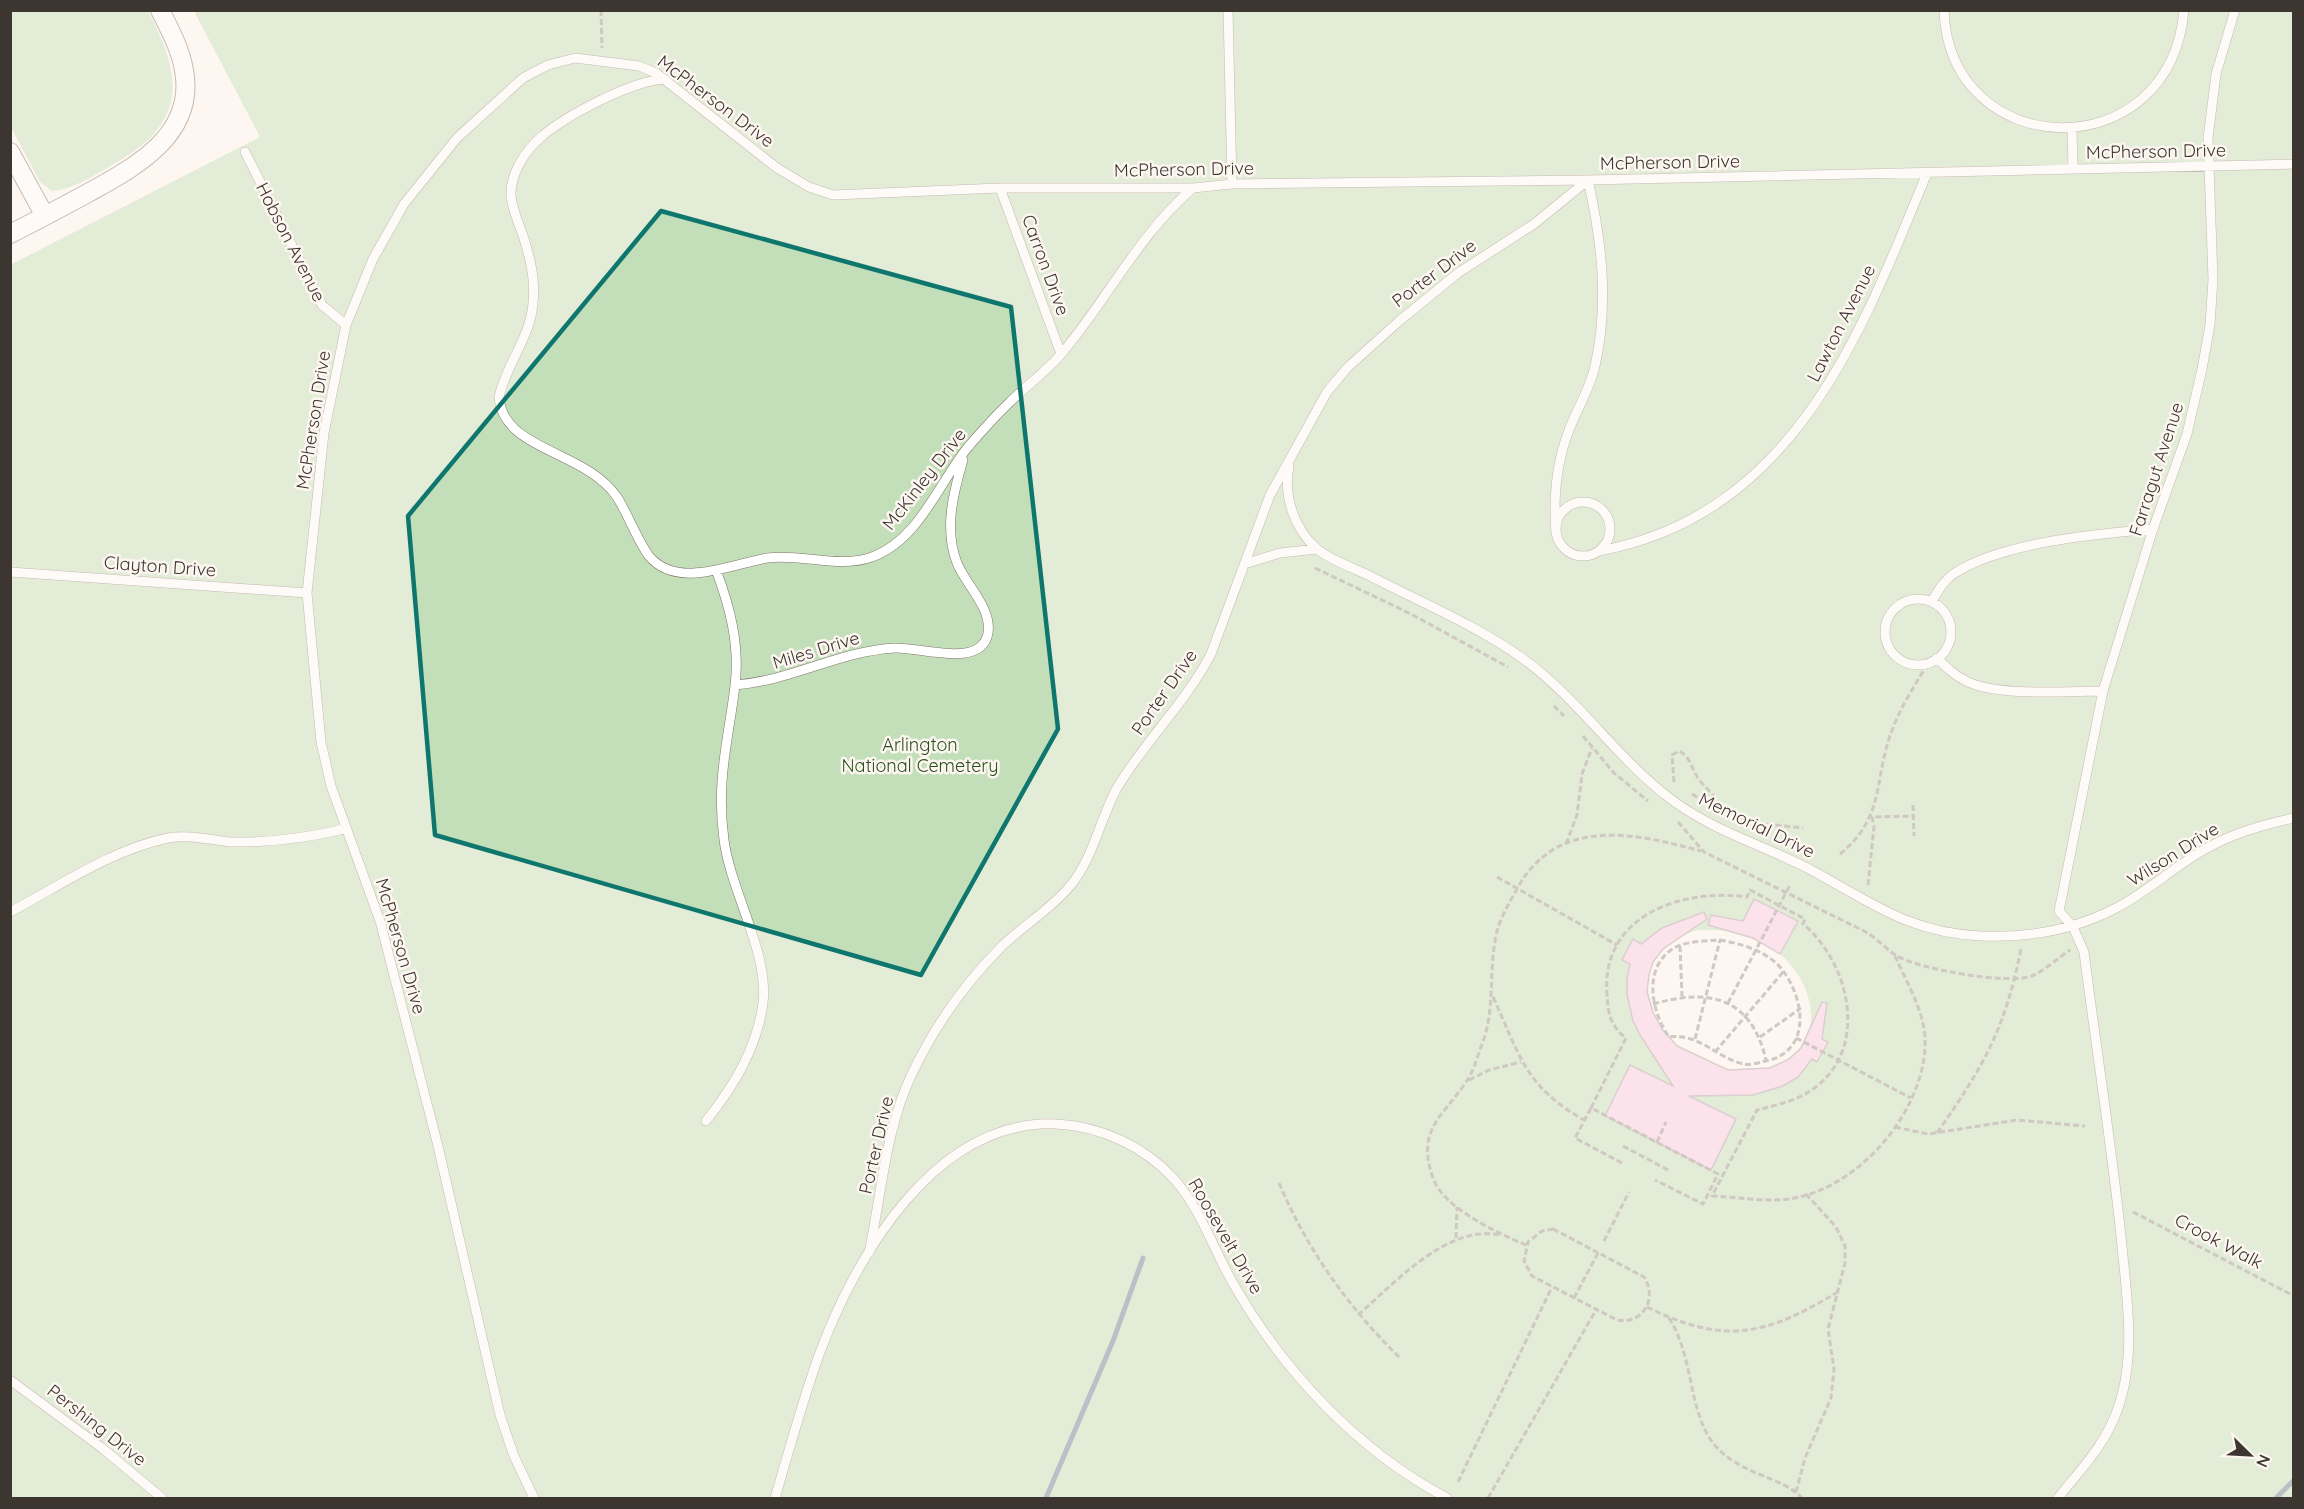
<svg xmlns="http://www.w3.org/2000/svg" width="2304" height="1509" font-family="Quicksand,sans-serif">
	<rect width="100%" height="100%" fill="#fdf6f1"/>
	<path fill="#c2dfb9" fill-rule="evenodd" d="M10,11H148C185,81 186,125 110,166C91,177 74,189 52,191L40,182L11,127Z
		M194,11H2293V1498H11L10,265L260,137ZM1698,930C1723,929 1747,933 1769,946C1810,971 1833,1037 1781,1063C1770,1068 1761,1069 1750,1069C1742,1069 1734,1071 1727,1070C1717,1068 1707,1061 1698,1056C1691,1053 1684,1050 1678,1046C1669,1040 1663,1030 1658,1021C1635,978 1653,943 1698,930Z"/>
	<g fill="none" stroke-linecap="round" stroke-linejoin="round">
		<path stroke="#6c7f97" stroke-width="5" d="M1046,1498L1113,1341L1143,1258
			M2276,1498L2294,1480"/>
	</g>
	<path fill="#facbe4" stroke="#b29fa9" stroke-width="1.5" d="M1754,899L1798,921L1780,954L1753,938L1708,925L1711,915L1743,921Z
		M1704,912L1707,919L1663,949L1653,962L1649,975L1647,992L1653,1012L1662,1029L1677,1046L1728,1070L1770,1068L1789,1059L1801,1048L1822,1002L1827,1003L1822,1039L1828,1042L1817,1062L1812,1059L1798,1077L1783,1086L1753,1095L1689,1096L1736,1119L1711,1170L1605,1116L1630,1065L1673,1086L1640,1035L1633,1021L1627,994V978L1630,964L1622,960L1633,939L1641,944L1662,928Z"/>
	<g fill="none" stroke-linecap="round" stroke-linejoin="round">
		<g stroke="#837368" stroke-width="10">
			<path id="service" d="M1228,10L1232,184
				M1944,10C1949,163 2170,171 2184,10
				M665,79C631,81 567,115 541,137C525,151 510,174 511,196C513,215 523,231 527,249C532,266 535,285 533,303C531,336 506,365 499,397C503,451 585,450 617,497C629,516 636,538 649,556C677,590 732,564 767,558C801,553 838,569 872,557C919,540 938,484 968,447C981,432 995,416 1010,402C1027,385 1047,371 1062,353C1107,300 1139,234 1193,188
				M2072,129L2073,169
				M245,152L322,305L346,325
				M1000,188L1061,354
				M1289,466C1283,495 1294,529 1317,549C1330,560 1351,567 1366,574C1418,601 1474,624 1522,658C1578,698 1616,758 1672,800C1715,832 1766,846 1813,871C1872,903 1910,933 1981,936C2028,938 2074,930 2116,908C2145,893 2169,871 2197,854C2226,835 2260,825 2294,818
				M1556 529a27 27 0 1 1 54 0a27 27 0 1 1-54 0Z
				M1599,551C1794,515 1861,334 1927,173
				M1244,564L1280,553L1317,549
				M10,572L307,593
				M1885 632a33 33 0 1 1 66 0a33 33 0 1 1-66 0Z
				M1932,601C1938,591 1945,579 1955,573C2003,542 2098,534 2153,529
				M1937,658C1946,667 1954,675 1966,681C1997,697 2068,691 2103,691
				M735,685C791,681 839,651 895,648C921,647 982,669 988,633C992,608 966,585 957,563C944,529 953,494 963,460
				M10,912C61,885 111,850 168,838C189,834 210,840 231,842C268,843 310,837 345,829
				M706,1121C734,1086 757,1048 763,1003C769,953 731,892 724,840C716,781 728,742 735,686C740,645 730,607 716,570
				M869,1253C881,1196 886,1128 911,1076C933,1029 965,983 1002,946C1024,925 1051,909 1070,886C1093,859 1100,819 1117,788C1145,741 1186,702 1211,654L1270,495L1327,392L1347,368L1398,322L1458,273L1534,224L1588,180C1602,242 1609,304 1595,366C1590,389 1577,409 1569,430C1556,464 1553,498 1556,534
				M10,1380L102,1448L162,1498
				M534,1498L514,1456L500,1415L438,1146L380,921L331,786L321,742L307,593L324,433L346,325L373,259L404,204L457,138L523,78L548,65L575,58L639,66L656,73L777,168L809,187L833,195L1000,188H1193L1232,184L1588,180L2294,164
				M775,1498C789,1451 802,1402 819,1355C855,1257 935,1119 1056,1124C1100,1126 1144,1146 1174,1179C1201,1209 1214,1251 1234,1285C1284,1372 1358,1451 1447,1498
				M2058,1498C2081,1469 2106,1444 2118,1408C2137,1355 2126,1291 2121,1236C2111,1141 2096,1047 2084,952L2073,927L2059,911L2103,691L2153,529L2187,434L2202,369L2210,325L2213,279L2208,138L2216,74L2235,10"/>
		</g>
		<g stroke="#837368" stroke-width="20">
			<path id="minor" d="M10,152L45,216
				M10,234C36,221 62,207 88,193C135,167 196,135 184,70C180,48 170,30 160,10"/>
		</g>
		<path stroke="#98918c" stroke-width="3" stroke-dasharray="6 3" stroke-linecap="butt" d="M601,10L602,48
			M1315,568L1411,614L1508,667
			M1554,706L1564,716
			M1583,736L1614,773L1648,801
			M1674,782L1672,755L1679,751C1691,757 1691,768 1698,778C1706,790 1718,796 1721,810
			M1692,794L1706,803L1755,823L1803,828
			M1913,805L1914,836
			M1678,822L1704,852L1864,931C1877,938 1887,950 1897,956C1919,969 2008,985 2032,976C2045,970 2058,958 2070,950
			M1566,844L1577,815L1582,774L1592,748
			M1840,854C1887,816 1873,776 1893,728C1901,706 1915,686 1926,666
			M1497,877L1617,945
			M1868,885L1874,826L1872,817L1914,816
			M1720,940C1743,944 1770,952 1784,972C1805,1002 1811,1051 1766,1061C1760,1062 1750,1066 1744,1064C1716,1058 1700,1033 1669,1037C1650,1010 1642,963 1678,946C1691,941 1707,941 1720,940Z
			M1680,946L1682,996
			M1493,997C1520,1055 1524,1086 1584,1120
			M1728,1003L1790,885
			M1653,1004C1710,988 1751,997 1766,1060
			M1760,1037L1801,1008
			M1796,1038L1911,1098
			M1695,1039L1720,940
			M1715,1052L1784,971
			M1469,1080L1489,1070L1521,1062
			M1591,1108L1626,1038C1610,1026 1608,1013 1607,994C1601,915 1682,888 1747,897L1750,890L1805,919L1803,924C1850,963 1870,1049 1813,1089C1797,1101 1776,1105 1757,1110L1712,1196C1738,1197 1763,1202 1789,1199C1860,1189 1928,1108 1925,1037C1923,1009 1906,981 1895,956
			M1895,1127L1928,1134L2017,1120L2085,1126
			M1937,1133C1983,1067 2005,1030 2021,949
			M1657,1142L1666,1122
			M1623,1146L1670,1171
			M1622,1163L1575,1138L1591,1108L1718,1174L1703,1204L1655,1180
			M1279,1183C1308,1251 1348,1307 1401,1359
			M2133,1212L2294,1296
			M1553,1229L1644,1277C1658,1298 1643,1325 1617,1320L1532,1276L1524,1261L1528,1242L1542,1231Z
			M1456,1238L1457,1207
			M1604,1241L1629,1192
			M1526,1245C1498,1233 1443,1208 1433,1178C1416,1129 1442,1118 1466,1082C1474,1071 1477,1057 1482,1044C1495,1011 1489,976 1495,941C1498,921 1508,905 1518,887C1559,816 1635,833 1701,851
			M1574,1298L1599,1251
			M1647,1307C1724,1345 1765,1336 1836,1293
			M1358,1315C1395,1283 1447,1224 1500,1235
			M1669,1318C1694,1357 1688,1410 1713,1443C1738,1475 1782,1476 1802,1498
			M1458,1482L1552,1287
			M1796,1492L1805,1458L1831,1398L1834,1369L1828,1329L1845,1263V1246L1836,1227L1806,1194
			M1488,1498L1596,1310"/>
		<use href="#service" stroke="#fff" stroke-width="9"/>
		<use href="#minor" stroke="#fff" stroke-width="18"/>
	</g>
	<path d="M0 0H2304V1509H0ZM661,211L1011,307L1058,729L921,975L435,835L408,516Z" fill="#fdf6f1" fill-opacity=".55" fill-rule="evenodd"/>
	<path fill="none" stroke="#0f766e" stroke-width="4.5" stroke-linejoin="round" d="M661,211L1011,307L1058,729L921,975L435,835L408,516Z"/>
	<g text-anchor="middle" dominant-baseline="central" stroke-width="5" stroke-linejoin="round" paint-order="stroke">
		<g font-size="18" fill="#3c3530" stroke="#fdf6f1">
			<text transform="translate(716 101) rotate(37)">McPherson Drive</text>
			<text transform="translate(2156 151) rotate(-1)">McPherson Drive</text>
			<text transform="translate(1670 162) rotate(-1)">McPherson Drive</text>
			<text transform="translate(1184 169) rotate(-1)">McPherson Drive</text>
			<text transform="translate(291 242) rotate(63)">Hobson Avenue</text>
			<text transform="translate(1046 265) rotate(70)">Carron Drive</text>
			<text transform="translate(1434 273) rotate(-37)">Porter Drive</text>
			<text transform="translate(1841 323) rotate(-63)">Lawton Avenue</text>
			<text transform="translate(313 420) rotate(-81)">McPherson Drive</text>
			<text transform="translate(2156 469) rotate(-72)">Farragut Avenue</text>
			<text transform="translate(924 479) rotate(-52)">McKinley Drive</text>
			<text transform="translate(160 566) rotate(4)">Clayton Drive</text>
			<text transform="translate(816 650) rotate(-17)">Miles Drive</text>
			<text transform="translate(1164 692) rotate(-55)">Porter Drive</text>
			<text transform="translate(1757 825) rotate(26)">Memorial Drive</text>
			<text transform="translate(2173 854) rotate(-32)">Wilson Drive</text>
			<text transform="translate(401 946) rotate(74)">McPherson Drive</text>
			<text transform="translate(876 1145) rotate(-77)">Porter Drive</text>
			<text transform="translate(1226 1236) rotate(60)">Roosevelt Drive</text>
			<text transform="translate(2219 1241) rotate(28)">Crook Walk</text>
			<text transform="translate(97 1425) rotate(38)">Pershing Drive</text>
		</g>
		<g font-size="18" fill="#28501b" stroke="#fdf6f1">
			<text x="920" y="744">Arlington<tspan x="920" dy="21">National Cemetery</tspan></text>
		</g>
	</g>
	<rect width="2304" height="1509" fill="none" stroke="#3c3530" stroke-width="24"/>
	<g transform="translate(2250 1455) rotate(114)" stroke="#fdf6f1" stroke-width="4.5" paint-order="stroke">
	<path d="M0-4.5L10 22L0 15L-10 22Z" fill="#3c3530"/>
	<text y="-9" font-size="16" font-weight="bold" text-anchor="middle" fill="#3c3530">N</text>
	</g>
</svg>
